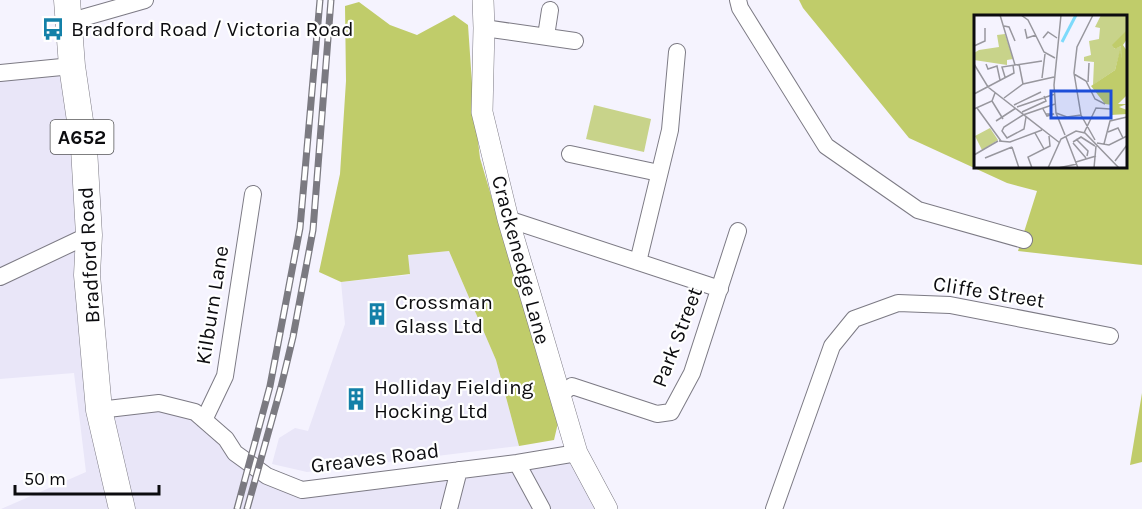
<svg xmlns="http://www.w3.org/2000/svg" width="1142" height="509" font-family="Karla,sans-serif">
	<rect width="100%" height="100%" fill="#f5f3fe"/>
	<path fill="#e9e6f8" d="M72,66L99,410L195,412L226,439L302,490L577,453L607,509H1L86,472L74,373L0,379V73Z
		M449,251L496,360L519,446L307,472L272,464L279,438L295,428L308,431L345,324L341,282L409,275L407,255Z"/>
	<path fill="#c8d38a" d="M594,105L651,119L644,152L586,139Z"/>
	<path fill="#c0cc6a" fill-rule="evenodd" d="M799,0H1142V265L1018,251L1037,191L1007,183L909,138L803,8ZM976,16H1126V166H976Z
		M359,2L390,25L417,35L454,15L468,25L473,98L480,158L558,423L554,440L519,446L496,360L449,251L408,255L410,274L341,282L319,272L340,174L346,81L345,6Z
		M1142,393V462L1130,465Z"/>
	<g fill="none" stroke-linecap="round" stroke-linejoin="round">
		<g stroke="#7c7a84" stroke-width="18">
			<path id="minor" d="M738,0L740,8L826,146L918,210L1024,240
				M68,22L145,0
				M484,28L575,41
				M546,36L550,10
				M0,73L72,66
				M570,154L659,173
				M508,219L720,289
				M638,262L670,130L677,52
				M0,277L89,235
				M559,395L572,386L657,414L671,412L692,373L738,231
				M99,410L159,403L195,412L226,439L235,453L267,476L302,490L517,463L577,453
				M204,420L225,376L253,194
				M517,463L542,509
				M449,509L459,470
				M774,509L832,346L854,319L898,303L950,305L1110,336"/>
		</g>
		<g stroke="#7c7a84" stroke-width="22">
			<path id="tertiary" d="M483,0L484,28L482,112L508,219L577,453L607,509"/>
		</g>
		<g stroke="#7c7a84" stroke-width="27">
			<path id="primary" d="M67,0L72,66L84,148L89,235L87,275L99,410L122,509"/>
		</g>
		<use href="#minor" stroke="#fff" stroke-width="16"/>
		<use href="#tertiary" stroke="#fff" stroke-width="21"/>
		<use href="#primary" stroke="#fff" stroke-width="26"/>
		<g stroke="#7b7a81" stroke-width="7">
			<path id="rail" d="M237,509L270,386L300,228L320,0
				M247,509L281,387L293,337L313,230L331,0"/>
		</g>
		<use href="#rail" stroke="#fff" stroke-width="4.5" stroke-dasharray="14" stroke-linecap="butt"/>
	</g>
	<defs>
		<g id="bus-bare" transform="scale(1.8)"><path d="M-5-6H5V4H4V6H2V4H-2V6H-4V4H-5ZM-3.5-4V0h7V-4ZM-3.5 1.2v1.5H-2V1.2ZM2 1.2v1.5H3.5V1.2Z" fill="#1380a8" stroke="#fff" stroke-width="2.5" paint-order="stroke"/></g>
		<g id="building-bare" transform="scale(1.8)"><path d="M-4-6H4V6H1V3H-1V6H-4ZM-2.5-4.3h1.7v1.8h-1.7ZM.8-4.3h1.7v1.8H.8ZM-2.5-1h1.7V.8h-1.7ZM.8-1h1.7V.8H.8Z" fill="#1380a8" stroke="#fff" stroke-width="2.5" paint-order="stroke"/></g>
	</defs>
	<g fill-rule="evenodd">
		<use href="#bus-bare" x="53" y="29"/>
		<use href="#building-bare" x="377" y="314"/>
		<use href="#building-bare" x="356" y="399"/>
	</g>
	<g text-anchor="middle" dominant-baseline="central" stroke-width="4.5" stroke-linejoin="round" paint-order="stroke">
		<rect fill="#fff" stroke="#555557" stroke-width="1.5" x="50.5" y="120" width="63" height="34" rx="4.5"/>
		<g font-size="20" font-weight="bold" fill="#0c0c0f">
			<text x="82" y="137">A652</text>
		</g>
		<g font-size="21" fill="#0c0c0f" stroke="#fff" text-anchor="start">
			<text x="71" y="29">Bradford Road / Victoria Road</text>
			<text x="395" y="302">Crossman<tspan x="395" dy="24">Glass Ltd</tspan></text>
			<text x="374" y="387">Holliday Fielding<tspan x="374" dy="24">Hocking Ltd</tspan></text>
		</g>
		<g font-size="21" fill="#0c0c0f" stroke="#fff">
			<text transform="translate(89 255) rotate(-93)">Bradford Road</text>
			<text transform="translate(521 260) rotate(75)">Crackenedge Lane</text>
			<text transform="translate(989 292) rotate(9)">Cliffe Street</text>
			<text transform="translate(212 305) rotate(-81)">Kilburn Lane</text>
			<text transform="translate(677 337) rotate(-69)">Park Street</text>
			<text transform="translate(375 458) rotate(-7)">Greaves Road</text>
		</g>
	</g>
	<g transform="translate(974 15)">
		<rect width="153" height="153" fill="#f5f3fe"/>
		<path d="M127,0H153V16L140,34L147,31L151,37L148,44L146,37L141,55L119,70L120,47L110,46V42L117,40L115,26L125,24L126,13L121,12ZM31,19L39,44L33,45V50L0,45V38L5,35L25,32L23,20ZM16,113L24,125L8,135L1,121Z" fill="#c8d38a"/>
		<path d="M153,9V24L149,30L153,36V80L144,89H153L145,92L153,95V99L137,100L138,90L131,89L117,71L141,55L146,35L148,43L147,31L141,34L138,30L152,16Z" fill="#c0cc6a"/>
		<path fill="none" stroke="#7ddafb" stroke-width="3" d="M88,27L102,0"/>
		<path fill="none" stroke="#98979e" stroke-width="1.5" d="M26,0L41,50M47,0L54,5L70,37L81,43M87,0L80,70L82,98L91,120M119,0L103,32L100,58L107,100L121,125M30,11L35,12L41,26M51,14L53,23L62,20M69,23L74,17L83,23M0,31L11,26V13M0,49L14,72L86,128M12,49L14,54L23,51L26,65M45,49L49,69M100,59L112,66L121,84L131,89M31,62L28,52L68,46M68,63L71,39M114,67L115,48M0,79L40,58L39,50M30,83L49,69L80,62M18,86L29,104M40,90L67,77M43,92L81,79M3,93L27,126M0,94L18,86L21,78M69,94L73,101L80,99H72M48,97L72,86L70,81M82,98L93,102L107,100M52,102L50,114L33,123L28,116L30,112L49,100L81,89M22,106L42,93M134,117L144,113L149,123M61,118L70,134M110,118L122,93L136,94M92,122L104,153M102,124L114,136L113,141M25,126L36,127L68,115M99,127L107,122L121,131M99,128L112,143M123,128L135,130L153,121M130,129L136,106L153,102M38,132L45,153M0,140L24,126M11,143L38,132M141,146L153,130M102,147L122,141M58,153L54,142L76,131L75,121M74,153L87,124L102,116L111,118L145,153M84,153L103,149M120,153L122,131"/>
		<path fill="#1d4ed8" fill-opacity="0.15" stroke="#1d4ed8" stroke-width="3" d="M77,76H137V103H77Z"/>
		<rect width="153" height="153" fill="none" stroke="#0c0c0f" stroke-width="3"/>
	</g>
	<path d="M15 485v9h144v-9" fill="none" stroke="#0c0c0f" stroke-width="3"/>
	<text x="24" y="485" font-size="18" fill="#0c0c0f" stroke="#ffffff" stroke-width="4.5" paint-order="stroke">50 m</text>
</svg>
